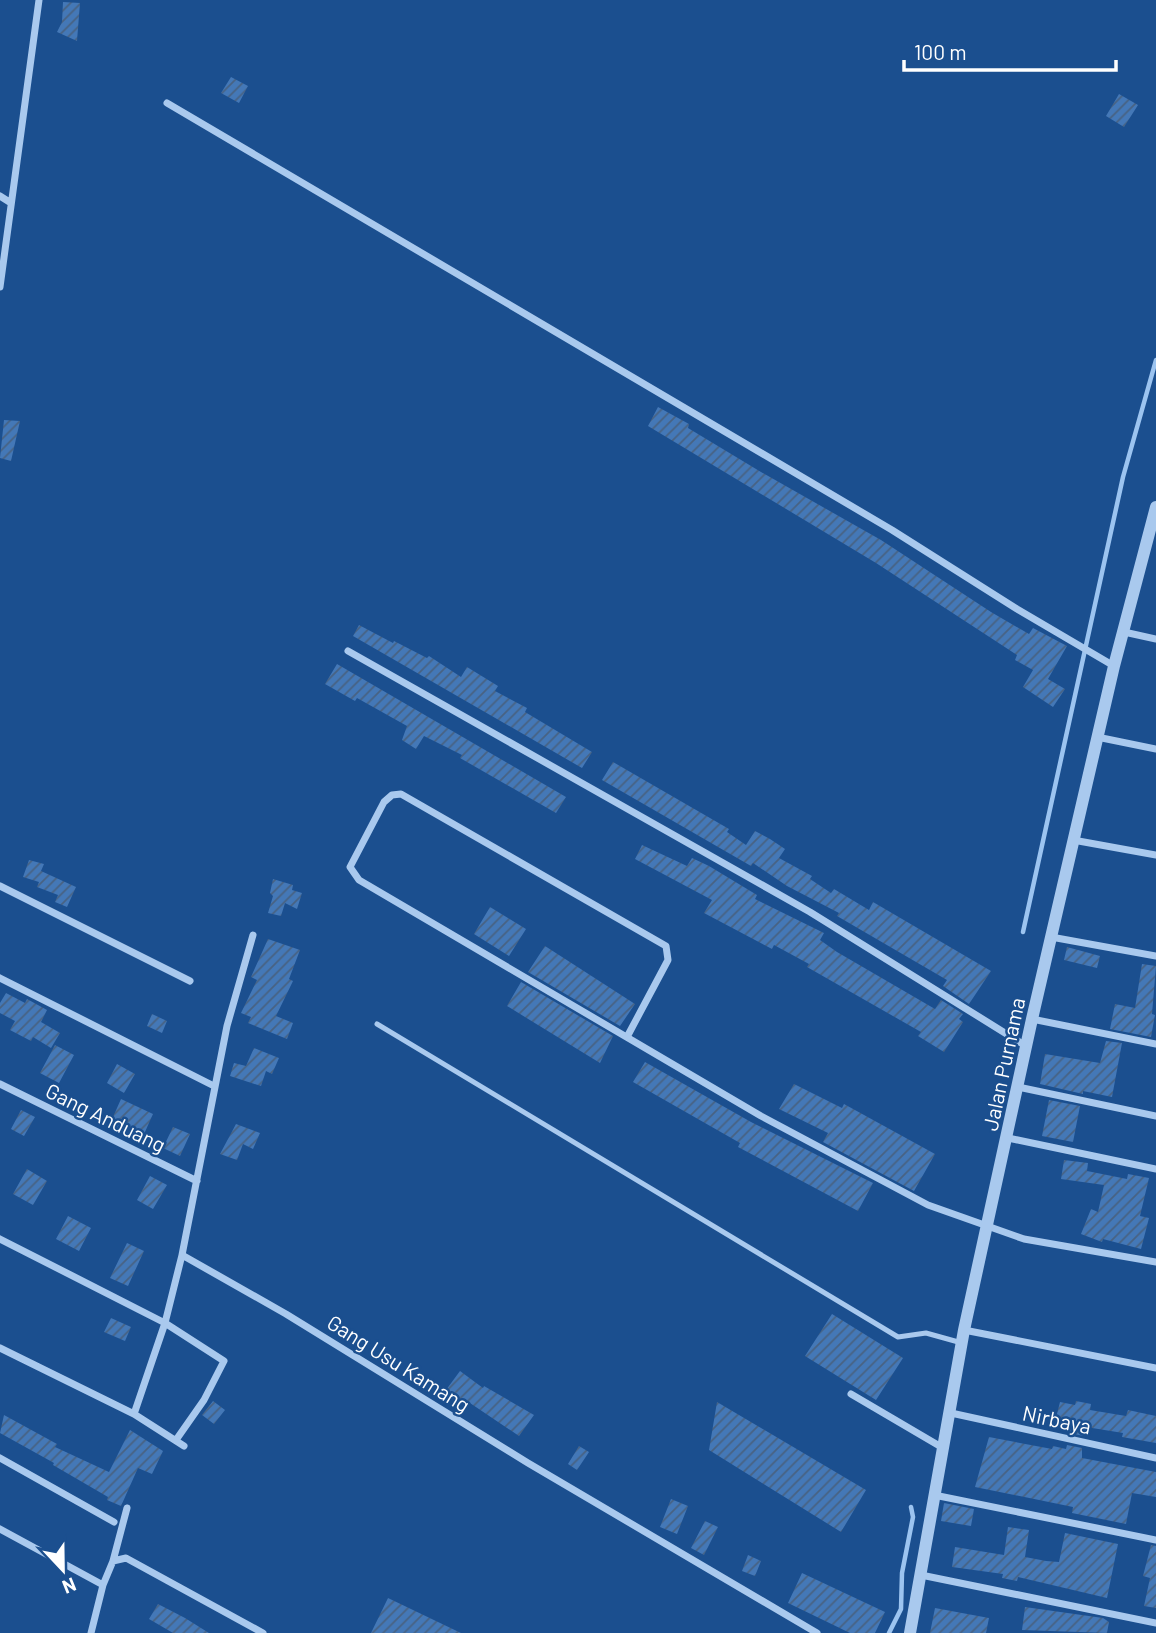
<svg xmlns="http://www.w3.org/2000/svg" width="1156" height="1633" font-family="Barlow,sans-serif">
	<defs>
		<pattern id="building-hatch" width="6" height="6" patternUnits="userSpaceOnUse" patternTransform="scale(1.75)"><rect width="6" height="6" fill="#4478b7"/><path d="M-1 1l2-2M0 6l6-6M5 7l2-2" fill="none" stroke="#486282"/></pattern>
	</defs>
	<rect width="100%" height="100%" fill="#1b4f8f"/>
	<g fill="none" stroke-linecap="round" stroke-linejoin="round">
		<path stroke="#9cc4f0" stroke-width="4.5" d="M1023,932L1123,477L1156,360
			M889,1633L901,1609L902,1573L913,1517L911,1507"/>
	</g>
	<path fill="url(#building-hatch)" d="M63,2L80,3L77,41L57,32L62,22Z
		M231,77L248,86L239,103L221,93Z
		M1119,94L1138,105L1124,127L1106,116Z
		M658,407L689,424L688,428L761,472L881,540L991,612L1029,634L1033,628L1067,646L1048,679L1065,689L1053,707L1023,687L1033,670L1015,660L1017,655L876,563L648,426Z
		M4,420L20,421L11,461L0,458Z
		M359,625L393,643L394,641L427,658L429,656L461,677L467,667L498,686L495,691L527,708L525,712L592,752L582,768L353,636Z
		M337,664L566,797L556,813L460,758L462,755L424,736L416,749L402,740L407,726L357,698L355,701L325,684Z
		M613,762L729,829L727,832L746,845L755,831L770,839L785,849L779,858L812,876L810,879L831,893L834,889L869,910L873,902L991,971L969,1004L943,986L947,980L837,916L839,913L787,886L753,863L751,866L602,780Z
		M642,845L687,866L692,858L709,866L757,895L755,899L824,933L820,940L837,952L935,1009L941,1000L963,1014L959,1019L963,1022L944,1052L918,1036L921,1032L807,967L809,964L774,945L772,949L704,913L712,900L635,859Z
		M29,860L44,864L41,871L76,887L67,907L55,902L58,895L37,887L39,882L23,877Z
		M273,879L293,885L292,890L302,893L297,909L285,903L281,916L268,913L273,896L270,893Z
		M490,907L526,929L509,956L474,934Z
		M268,939L300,950L289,979L293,981L276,1016L293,1023L287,1039L248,1023L251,1017L241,1013L257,980L251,977Z
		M545,946L635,1004L620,1026L528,972Z
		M1067,947L1100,956L1097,968L1064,960Z
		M1142,964L1156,966L1152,1014L1155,1015L1151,1037L1110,1029L1115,1004L1135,1008Z
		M521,982L613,1036L600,1063L507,1006Z
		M6,993L25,1003L27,999L47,1010L41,1022L60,1033L51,1048L33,1037L31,1041L10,1030L15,1021L0,1013V1003Z
		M152,1014L167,1021L162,1033L147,1026Z
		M1106,1041L1122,1043L1112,1097L1083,1091V1094L1040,1084L1045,1054L1100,1063Z
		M55,1045L74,1055L59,1083L40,1073Z
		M254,1048L279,1058L272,1074L266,1071L261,1086L230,1076L234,1063L246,1066Z
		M645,1062L751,1122L873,1183L858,1211L738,1147L740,1143L633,1082Z
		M117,1064L135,1074L124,1093L107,1083Z
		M794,1084L842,1108L844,1104L935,1154L914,1191L823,1142L828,1133L779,1109Z
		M121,1099L153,1114L140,1143L109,1126Z
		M1049,1100L1080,1106L1073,1142L1042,1136Z
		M21,1110L35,1117L24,1136L11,1129Z
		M236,1124L260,1133L253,1149L243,1144L237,1160L220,1154Z
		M173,1127L190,1134L180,1156L163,1148Z
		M1064,1160L1088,1163L1087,1171L1127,1179L1128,1174L1149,1178L1140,1216L1149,1218L1141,1249L1103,1239L1102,1242L1081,1234L1091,1209L1098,1212L1104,1185L1061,1179Z
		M27,1169L47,1181L33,1205L13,1194Z
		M150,1176L167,1185L153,1209L137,1200Z
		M68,1216L91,1228L79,1251L56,1239Z
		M127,1243L144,1251L128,1286L110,1278Z
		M832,1314L903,1358L876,1400L805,1356Z
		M111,1318L131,1327L125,1341L104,1332Z
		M460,1371L483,1388L484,1386L534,1415L519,1436L464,1399L459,1406L443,1394Z
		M213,1401L225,1410L214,1424L202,1415Z
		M1076,1401L1091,1404L1090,1410L1126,1416L1128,1410L1156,1416V1443L1122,1437L1123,1433L1086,1427L1084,1436L1069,1433L1072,1422L1056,1418L1060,1402L1075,1405Z
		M717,1402L866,1490L841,1532L709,1450Z
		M4,1415L57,1444L55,1447L109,1472L130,1430L163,1451L152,1474L138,1468L121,1506L107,1500L108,1497L53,1465L54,1463L0,1433Z
		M989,1437L1052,1449L1053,1446L1066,1449L1067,1445L1082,1448V1458L1156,1472V1497L1132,1493L1126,1524L1072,1513L1073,1507L975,1487Z
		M579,1446L589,1452L577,1470L568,1464Z
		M671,1499L688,1506L677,1534L660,1527Z
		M944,1503L974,1509L971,1526L941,1521Z
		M705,1521L718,1527L704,1555L691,1548Z
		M1008,1527L1029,1530L1025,1557L1046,1561L1059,1562L1065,1533L1118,1544L1107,1598L1018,1577L1017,1581L1002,1578L1003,1574L952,1567L955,1547L1004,1555Z
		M1151,1545L1156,1546V1608L1144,1606L1150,1578L1143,1576Z
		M748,1555L761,1561L755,1576L742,1571Z
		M802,1573L885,1612L875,1633H850L788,1603Z
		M388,1598L461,1633H371Z
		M158,1604L185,1618L209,1633H173L149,1619Z
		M1025,1607L1103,1618L1109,1622L1107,1633L1022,1630Z
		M935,1608L989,1618L986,1633H930Z"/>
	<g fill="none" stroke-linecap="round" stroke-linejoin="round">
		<path stroke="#a9c9ee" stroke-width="5" d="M377,1024L898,1337L926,1333L962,1343"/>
		<path stroke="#a9c9ee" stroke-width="7" d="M167,103L892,530L1017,609L1114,666
			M0,196L11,203
			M0,287L39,0
			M1124,632L1156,639
			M348,651L810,912L1026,1046
			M1097,737L1156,749
			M1073,840L1156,855
			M0,886L190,981
			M1051,937L1156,956
			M0,978L214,1086
			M1032,1019L1156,1044
			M627,1037L668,960L666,946L401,794L392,795L384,802L350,867L359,880L761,1116L928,1205L1024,1239L1156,1262
			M0,1084L197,1181
			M1018,1087L1156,1116
			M1008,1138L1156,1169
			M0,1239L165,1323L182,1255L286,1314L528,1463L817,1633
			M182,1255L227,1026L253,935
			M964,1330L1156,1368
			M0,1348L134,1414L184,1446
			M851,1394L943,1448
			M951,1413L1156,1458
			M134,1414L165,1323L224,1361L204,1400L176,1440
			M0,1458L114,1522
			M934,1495L1156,1540
			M0,1529L103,1585
			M113,1561L127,1508
			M921,1575L1156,1623
			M91,1633L103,1585L113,1561L126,1558L263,1633"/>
		<path stroke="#a9c9ee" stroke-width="12" d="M910,1633L964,1330L1032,1019L1114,666L1156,507"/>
	</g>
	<g text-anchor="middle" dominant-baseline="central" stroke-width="5" stroke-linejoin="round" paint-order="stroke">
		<g font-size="21" fill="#fff" stroke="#1b4f8f">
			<text transform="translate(1003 1064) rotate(-78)">Jalan Purnama</text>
			<text transform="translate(106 1117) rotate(26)">Gang Anduang</text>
			<text transform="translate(399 1363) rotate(32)">Gang Usu Kamang</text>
			<text transform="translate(1057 1419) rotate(12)">Nirbaya</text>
		</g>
	</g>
	<g transform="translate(63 1570) rotate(158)" stroke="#1b4f8f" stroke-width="5" paint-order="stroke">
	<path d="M0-5L12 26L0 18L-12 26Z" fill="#ffffff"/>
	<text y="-10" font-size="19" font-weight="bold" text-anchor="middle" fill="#ffffff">N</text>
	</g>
	<path d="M904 60v10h212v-10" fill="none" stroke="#ffffff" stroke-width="3.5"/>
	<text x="914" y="60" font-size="21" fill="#ffffff" stroke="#1b4f8f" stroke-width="5" paint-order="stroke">100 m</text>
</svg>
